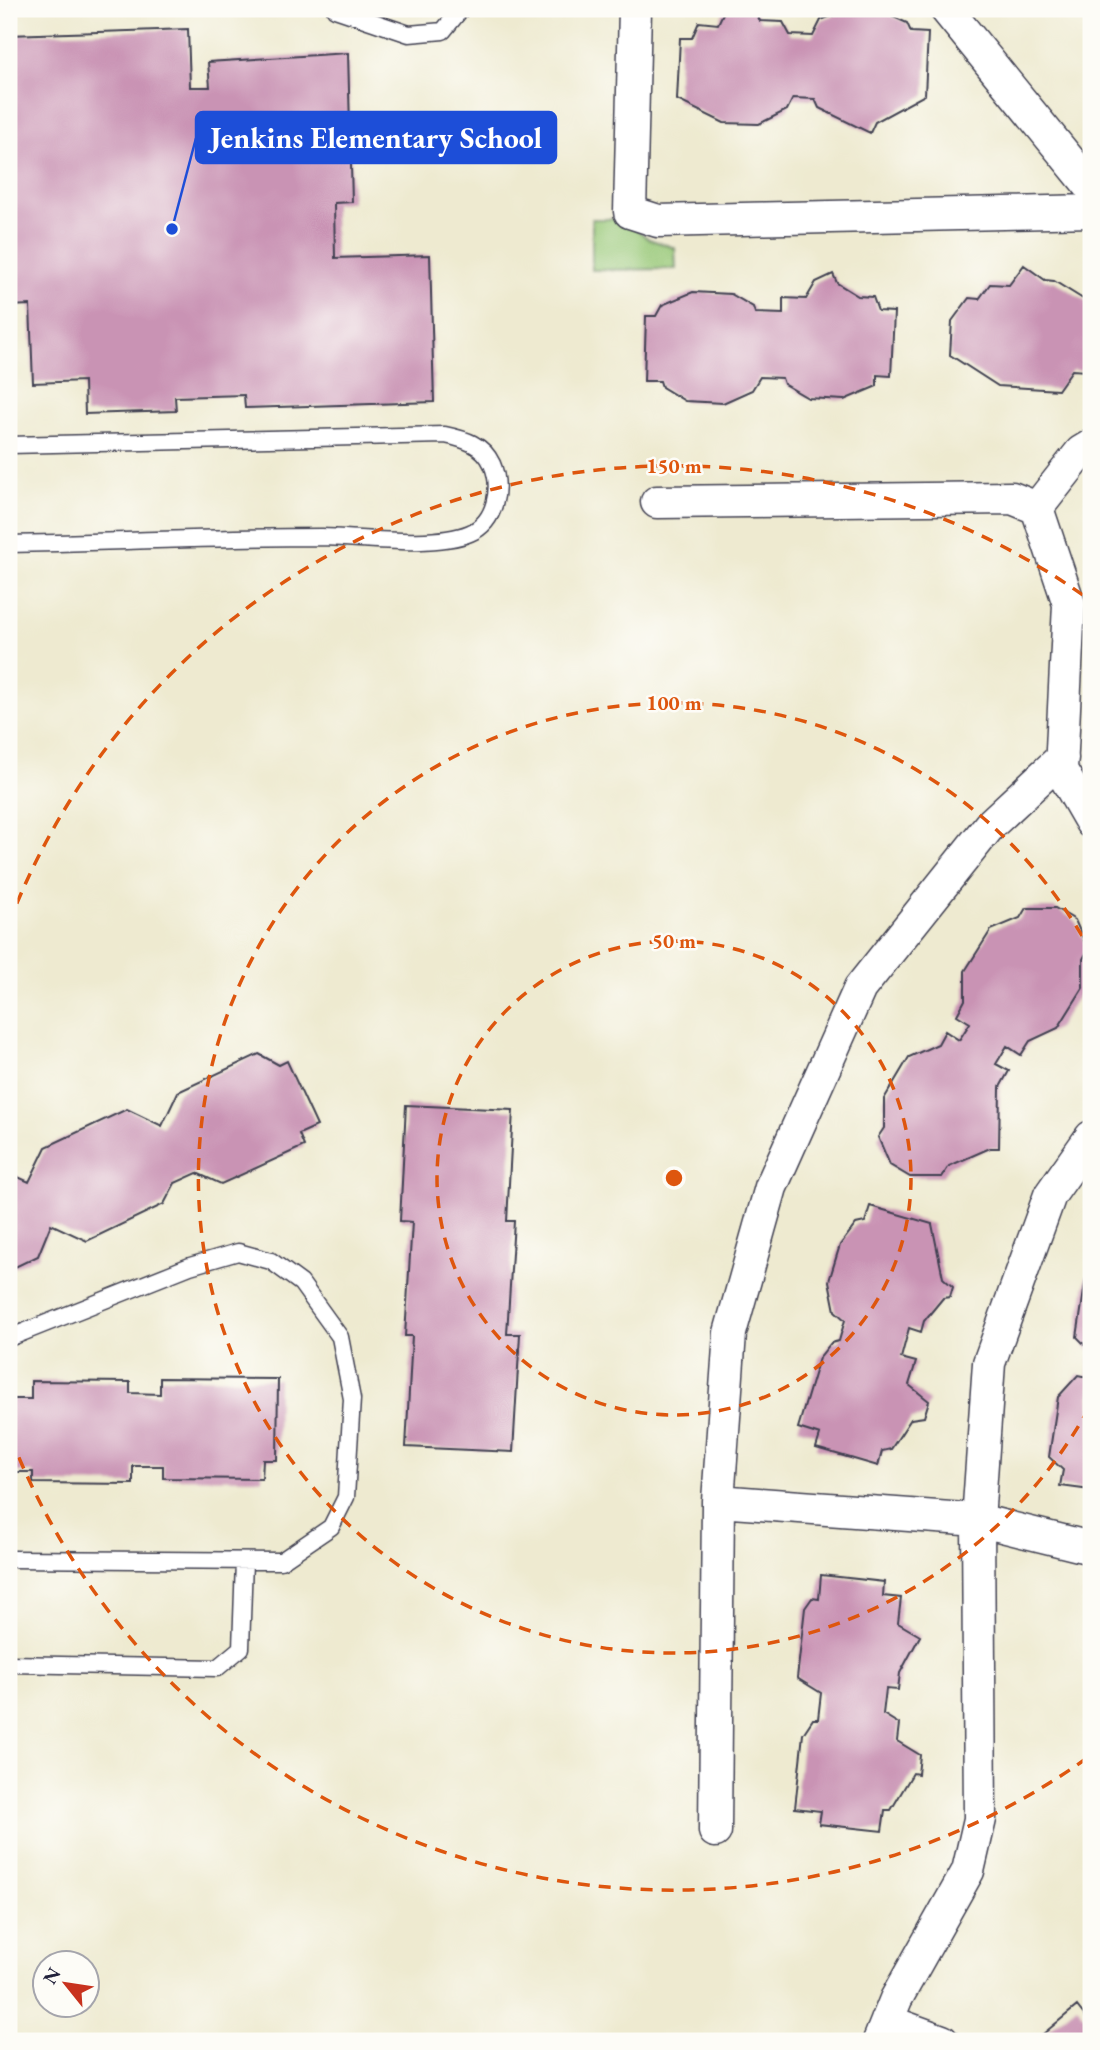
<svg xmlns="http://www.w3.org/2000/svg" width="1100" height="2050" font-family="'EB Garamond',serif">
	<rect width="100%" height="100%" fill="#fdfcf7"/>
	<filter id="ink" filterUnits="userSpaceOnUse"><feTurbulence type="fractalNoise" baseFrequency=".0143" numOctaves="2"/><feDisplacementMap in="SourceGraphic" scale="14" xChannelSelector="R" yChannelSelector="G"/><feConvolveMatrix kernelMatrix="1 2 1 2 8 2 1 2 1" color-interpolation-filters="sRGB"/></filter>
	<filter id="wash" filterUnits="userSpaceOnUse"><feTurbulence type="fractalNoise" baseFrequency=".00686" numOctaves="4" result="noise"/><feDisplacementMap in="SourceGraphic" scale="28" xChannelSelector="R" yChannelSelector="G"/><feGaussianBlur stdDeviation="1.57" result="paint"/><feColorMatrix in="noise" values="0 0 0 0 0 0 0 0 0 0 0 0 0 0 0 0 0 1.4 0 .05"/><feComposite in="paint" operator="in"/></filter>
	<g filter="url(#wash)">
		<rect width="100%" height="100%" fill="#eeead0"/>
		<path fill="#96c776" stroke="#5c7458" stroke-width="2" d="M592,219H623L649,239L675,248L676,269L592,270Z"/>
		<g id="blocks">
			<path fill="#c993b4" d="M725,9H754L760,21L783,22L790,35L813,36L821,20L850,9H876L907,23L911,32L928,33L925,95L875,122L870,133L819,108L815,99L793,98L787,110L759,124L724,123L677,100L680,38H692L699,22L718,24Z
				M188,29L190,87H210L208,62L348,53L352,202L334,203L335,258L430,255L434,402L245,408L244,395L175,397L176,411L85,414L84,381L33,383L30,305L9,306V35Z
				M1024,265L1045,280L1054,281L1091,304V365L1087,371L1072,370L1058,390L998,386L950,355L952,321L969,298L979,299L990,284L1009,285Z
				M833,274L837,283L858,296L873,297L878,311L894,312L891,376L877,375V386L844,400L808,398L784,384L782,378L760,377L752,390L723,403L685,401L662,387L660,381H644L646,316H656L662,305L693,292L731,294L753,307L755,313L783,314V298L806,299L816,282Z
				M1026,908H1055L1075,920L1088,950L1083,959V988L1058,1028L1030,1041L1021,1055L1007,1046L996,1064L1009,1071L1000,1087L999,1148H990L949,1166L942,1177H910L890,1165L878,1137L884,1128V1099L909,1057L938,1044L945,1031L959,1040L970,1023L957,1015L965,1000V971L991,930L1020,918Z
				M259,1054L279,1065L287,1061L317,1126L299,1134L304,1146L221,1184L197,1173L175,1183L164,1204L87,1241L51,1224L38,1256L9,1270V1173L29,1182L46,1147L127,1109L162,1126L178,1092Z
				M406,1105L513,1110L507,1221H514L507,1334H520L513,1452L406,1447L412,1336H405L412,1222L400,1221Z
				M870,1206L932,1224L943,1278L953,1287L950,1297L943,1298L924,1321L921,1332L909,1328L901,1358L916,1362L909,1385L929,1401L924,1417L911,1419L891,1449L882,1451L878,1466L816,1448L820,1435L798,1428L819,1358L831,1343L839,1341L845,1320L835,1311L829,1281L840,1245L856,1224L865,1222Z
				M1091,1272V1351L1077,1337L1086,1278Z
				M1090,1355H1091V1490L1060,1486L1063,1470L1049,1457L1058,1397L1078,1375L1087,1377Z
				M160,1378L278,1379L277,1460H263L262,1479L163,1478V1466H133V1484L33,1483V1472H9V1399H31V1381L130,1382V1393L160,1394Z
				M821,1575L884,1582L883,1596L901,1598L898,1623L920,1636L900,1673L898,1690L886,1689L883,1714L899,1724L897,1741L920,1755L918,1774L913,1773L891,1810H885L882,1831L819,1824L821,1811L795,1808L803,1734L813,1719H818L821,1693L797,1678L805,1608L812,1598L819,1599Z
				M1077,2006L1091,2024V2041H1049L1043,2034Z"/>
		</g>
	</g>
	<g filter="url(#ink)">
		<use href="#blocks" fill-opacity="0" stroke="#414051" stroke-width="2"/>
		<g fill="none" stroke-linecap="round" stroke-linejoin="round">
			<g stroke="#414051" stroke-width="19">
				<path id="lane" d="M335,9L409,34L443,31L461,9
					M9,445L445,435C464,439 483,444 492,464C502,487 496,522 470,533C434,548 363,538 322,537C218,537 113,542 9,544
					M9,1338L190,1266L238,1252L271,1261L301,1283L340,1337L352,1399L346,1497L331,1527L281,1561L9,1559
					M9,1664L217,1668L241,1648L244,1561"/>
			</g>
			<g stroke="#414051" stroke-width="35">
				<path id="street" d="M635,9L630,212L658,221L1091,211
					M946,9L1091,187
					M657,502L1012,498L1037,508L1069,604L1061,770L1091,822
					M1037,508L1081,452L1091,446
					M718,1501L730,1333L771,1187L860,988L990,825L1062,758
					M715,1831L718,1501L978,1520L989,1363L1050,1195L1091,1137
					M887,2021L942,2041
					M879,2041L896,1999L968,1871L980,1819L978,1520L1091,1548"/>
			</g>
			<use href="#lane" stroke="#fff" stroke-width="16"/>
			<use href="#street" stroke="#fff" stroke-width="32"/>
		</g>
	</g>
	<g fill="none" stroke="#de560e" stroke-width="3.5" stroke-dasharray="12 9">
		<circle cx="674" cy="1178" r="237"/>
		<path d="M1089 1408A475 475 0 1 1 1089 948"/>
		<path d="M1087 1758A712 712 0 0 1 9 1433M9 923A712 712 0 0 1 1087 598"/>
	</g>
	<circle cx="674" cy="1178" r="10" fill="#de560e" stroke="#fdfcf7" stroke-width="3.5"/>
	<g font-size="21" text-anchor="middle" font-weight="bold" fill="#de560e" stroke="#fdfcf7" stroke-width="5" stroke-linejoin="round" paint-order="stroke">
		<text x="674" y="473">150 m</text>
		<text x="674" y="710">100 m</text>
		<text x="674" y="948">50 m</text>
	</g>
	<path fill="none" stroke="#1d4ed8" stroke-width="2.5" d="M172 229L196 138"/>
	<circle fill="#1d4ed8" stroke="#fdfcf7" stroke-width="2.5" cx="172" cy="229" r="7"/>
	<rect fill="#1d4ed8" stroke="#1d4ed8" stroke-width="2.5" x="196" y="112" width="360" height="51" rx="7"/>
	<g font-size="30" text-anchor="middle" font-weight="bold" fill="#fff">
		<text x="376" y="148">Jenkins Elementary School</text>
	</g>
	<rect width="1100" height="2050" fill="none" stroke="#fdfcf7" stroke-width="35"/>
	<g transform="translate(66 1984) rotate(300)"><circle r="33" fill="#fdfcf7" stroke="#a5a5ac" stroke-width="2"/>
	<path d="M0-5L12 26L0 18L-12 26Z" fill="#c8321e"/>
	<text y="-10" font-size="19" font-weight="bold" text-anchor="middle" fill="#22223b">N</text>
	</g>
</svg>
